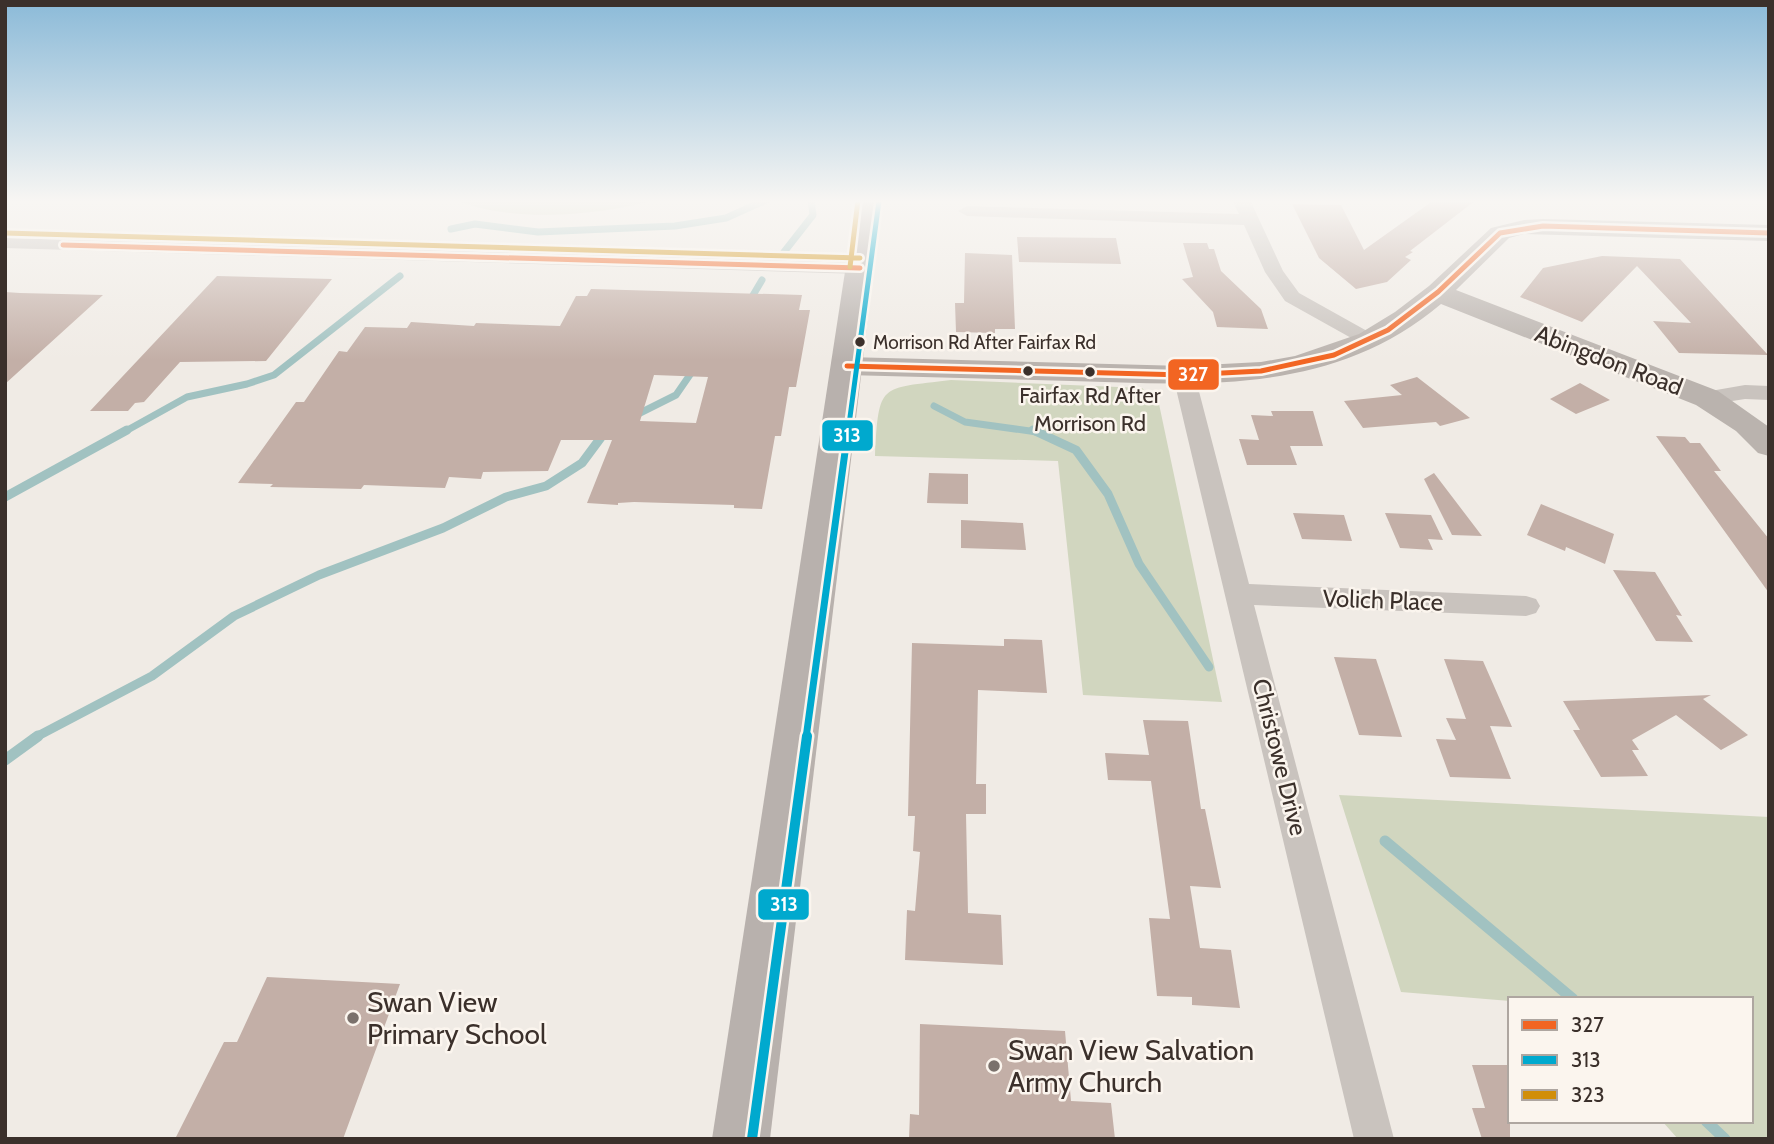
<svg xmlns="http://www.w3.org/2000/svg" width="1774" height="1144" font-family="Cabin,sans-serif">
	<rect width="100%" height="100%" fill="#f0ebe5"/>
	<path fill="#d1d6bf" d="M456,200H654C598,216 510,223 456,200Z
		M951,380L1142,388L1159,404L1222,702L1083,695L1058,461L875,456C879,382 879,389 951,380Z
		M1339,795L1769,817V1139H1678L1662,1121H1751V999H1510V1001L1401,992Z"/>
	<g fill="none" stroke-linecap="round" stroke-linejoin="round">
		<path stroke="#a1c2c1" stroke-width="7" d="M451,229L475,224L538,232L675,226L726,218L766,200
			M784,252L813,215L811,200
			M749,302L762,280
			M934,406L965,422L1037,432
			M632,417L676,395L696,366
			M124,432L187,397L247,384L274,375L400,276"/>
		<path stroke="#a1c2c1" stroke-width="9" d="M1033,430L1076,450L1108,494L1139,564L1209,667
			M5,497L127,430
			M34,738L152,676L234,616L319,575L443,528L506,497L546,486L582,463L605,432"/>
		<path stroke="#a1c2c1" stroke-width="11" d="M5,760L38,736
			M1385,841L1573,999
			M1706,1121L1725,1139"/>
	</g>
	<path fill="#c3afa7" fill-rule="evenodd" d="M1434,200H1476L1410,251L1413,252L1405,257L1411,260L1387,282L1356,289L1319,258L1292,204L1341,205L1364,250Z
		M1017,237L1116,238L1121,264L1019,262Z
		M1183,243H1207L1209,249H1214L1221,271L1261,309L1268,329L1217,327L1213,312L1182,279L1193,277Z
		M965,253L1012,255L1015,329H995V333L956,332L955,303H964Z
		M1602,256L1680,259L1768,355L1679,353L1653,321L1691,323L1637,266L1582,322L1520,297L1543,268Z
		M217,276L332,279L266,361L180,362L144,402L135,403L128,411H90Z
		M591,289L802,295L799,310H810L796,387H789L781,436H775L762,509L734,508V505L634,502L618,503V505L587,503L612,440H561L548,471L483,472L481,479L449,477L445,488L364,485L361,489L270,487L273,484L238,483L296,402H304L339,351L347,352L365,327L407,328L411,322L474,326L476,323L560,326L576,296H587ZM654,375L708,377L696,423L640,421Z
		M5,292L20,293L103,295L5,384Z
		M1417,377L1470,418L1440,426L1436,422L1363,428L1344,401L1402,395L1390,385Z
		M1580,383L1610,400L1576,414L1550,399Z
		M1271,411H1313L1323,446H1290L1297,465H1247L1239,439L1259,440L1251,415L1273,416Z
		M1656,436L1685,437L1690,443H1700L1721,471H1714L1769,539V593Z
		M929,473L968,474V504L927,503Z
		M1434,473L1482,536L1452,535L1424,479Z
		M1541,504L1614,534L1605,564L1566,547L1565,551L1527,535Z
		M1293,513L1344,515L1352,541L1302,539Z
		M1385,513L1431,515L1443,540L1428,539L1433,550L1400,548Z
		M961,520L1023,523L1026,550L961,548Z
		M1613,570L1655,572L1682,616L1676,615L1693,642L1656,641Z
		M1004,639L1042,640L1047,693L978,690L976,784H986V814H966L968,913L1001,915L1003,965L905,960L907,910L915,911L920,852L913,851L915,816H908L912,643L1004,646Z
		M1334,657L1376,659L1402,737L1359,735Z
		M1444,659L1483,661L1512,727L1490,726L1511,779L1450,777L1436,739L1456,740L1446,718L1466,719Z
		M1711,695L1703,699L1748,735L1721,750L1676,715L1632,740L1639,750H1632L1648,776L1601,777L1573,730H1580L1563,701Z
		M1143,720L1188,721L1201,809H1205L1221,888L1190,886L1200,948L1231,950L1240,1008L1192,1005V997L1157,996L1149,918L1170,919L1151,781L1108,780L1105,753L1149,755Z
		M267,977L400,984L343,1139H175L224,1042H237Z
		M920,1024L1065,1031L1071,1101L1111,1103L1115,1139H909L910,1114L919,1115Z
		M1472,1065H1510V1139H1482L1472,1108H1485Z"/>
	<g fill="none" stroke-linecap="round" stroke-linejoin="round">
		<path fill="#c9c3be" fill-rule="evenodd" d="M1232,200H1250L1283,271L1299,293L1376,336L1379,340L1376,344H1362L1285,301L1265,272L1244,225L967,216L958,211L967,206L1239,214Z
			M5,238L860,262L869,268L860,274L5,248Z
			M1184,369L1192,371L1195,376L1249,584L1526,596L1536,599L1540,606L1536,613L1526,616L1254,605L1394,1139H1354L1173,376L1176,371Z
			M1745,385L1769,386V400L1745,399L1707,405L1699,403L1696,398L1699,393Z"/>
		<path fill="#bab3ae" fill-rule="evenodd" d="M1543,219L1769,225V241L1524,234L1509,238L1456,290L1718,391L1769,427V456L1758,453L1736,431L1696,405L1441,304C1333,395 1203,385 1071,381C996,379 922,377 847,375L836,372L832,366L836,360L847,357L1184,366L1261,362L1295,356L1359,334L1395,312L1429,286L1491,228L1524,220Z"/>
		<path fill="#b8b1ad" fill-rule="evenodd" d="M856,200H882L770,1139H712Z"/>
		<g stroke="#fbf5ee" stroke-width="10">
			<path id="bus-1" d="M63,245L860,268
				M847,366L1184,375L1261,371L1334,355L1388,330L1438,292L1500,233L1543,226L1769,233"/>
		</g>
		<g stroke="#fbf5ee" stroke-width="10">
			<path id="bus-2-far2" d="M848,432L879,201"/>
		</g>
		<g stroke="#fbf5ee" stroke-width="12">
			<path id="bus-2-far1" d="M806,738L848,430"/>
		</g>
		<g stroke="#fbf5ee" stroke-width="15">
			<path id="bus-2" d="M752,1139L807,736"/>
		</g>
		<g stroke="#fbf5ee" stroke-width="10">
			<path id="bus-3" d="M5,233L860,258
				M850,267L858,200"/>
		</g>
		<use href="#bus-1" stroke="#f26522" stroke-width="5"/>
		<use href="#bus-2-far2" stroke="#00a9ce" stroke-width="5"/>
		<use href="#bus-2-far1" stroke="#00a9ce" stroke-width="7"/>
		<use href="#bus-2" stroke="#00a9ce" stroke-width="10"/>
		<use href="#bus-3" stroke="#d18e09" stroke-width="5"/>
	</g>
	<linearGradient id="sky" x2="0" y2="1"><stop stop-color="#8bbad8"/><stop offset="0.56" stop-color="#f8f6f3"/><stop offset="1" stop-color="#f8f6f3" stop-opacity="0"/></linearGradient>
	<rect width="1774" height="360" fill="url(#sky)"/>
	<g fill="#3b302b" stroke="#fbf5ee" stroke-width="2.5">
		<circle cx="860" cy="342" r="6"/>
		<circle cx="1028" cy="371" r="6"/>
		<circle cx="1090" cy="372" r="6"/>
	</g>
	<g fill="#7a716c" stroke="#fbf5ee" stroke-width="2.5">
		<circle cx="353" cy="1018" r="7"/>
		<circle cx="994" cy="1066" r="7"/>
	</g>
	<g text-anchor="middle" dominant-baseline="central" stroke-width="5" stroke-linejoin="round" paint-order="stroke">
		<g font-size="19" fill="#3b302b" stroke="#fbf5ee" text-anchor="start">
			<text x="873" y="342">Morrison Rd After Fairfax Rd</text>
		</g>
		<g font-size="22" fill="#3b302b" stroke="#fbf5ee">
			<text x="1090" y="395">Fairfax Rd After<tspan x="1090" dy="28">Morrison Rd</tspan></text>
		</g>
		<g font-size="24" fill="#3b302b" stroke="#fbf5ee">
			<text transform="translate(1609 360) rotate(21)">Abingdon Road</text>
			<text transform="translate(1383 600) rotate(2)">Volich Place</text>
			<text transform="translate(1280 757) rotate(76)">Christowe Drive</text>
		</g>
		<g font-size="28" fill="#3b302b" stroke="#fbf5ee" text-anchor="start">
			<text x="367" y="1002">Swan View<tspan x="367" dy="32">Primary School</tspan></text>
			<text x="1008" y="1050">Swan View Salvation<tspan x="1008" dy="32">Army Church</tspan></text>
		</g>
	</g>
	<g stroke="#fbf5ee" stroke-width="2.5">
		<rect x="1167" y="358" width="53" height="33" rx="7" fill="#f26522"/>
		<rect x="821" y="419" width="53" height="33" rx="7" fill="#00a9ce"/>
		<rect x="757" y="888" width="53" height="33" rx="7" fill="#00a9ce"/>
	</g>
	<g font-size="19" text-anchor="middle" font-weight="bold" fill="#fff">
		<text x="1193" y="381">327</text>
		<text x="847" y="442">313</text>
		<text x="784" y="911">313</text>
	</g>
	<rect width="1774" height="1144" fill="none" stroke="#3b302b" stroke-width="14"/>
	<rect x="1508" y="997" width="245" height="126" fill="#fbf5ee" stroke="#aea6a0" stroke-width="2"/>
	<rect x="1522" y="1020" width="35" height="10" fill="#f26522" stroke="#aea6a0" stroke-width="2"/>
	<text x="1571" y="1032" font-size="21" fill="#3b302b">327</text>
	<rect x="1522" y="1055" width="35" height="10" fill="#00a9ce" stroke="#aea6a0" stroke-width="2"/>
	<text x="1571" y="1067" font-size="21" fill="#3b302b">313</text>
	<rect x="1522" y="1090" width="35" height="10" fill="#d18e09" stroke="#aea6a0" stroke-width="2"/>
	<text x="1571" y="1102" font-size="21" fill="#3b302b">323</text>
</svg>
